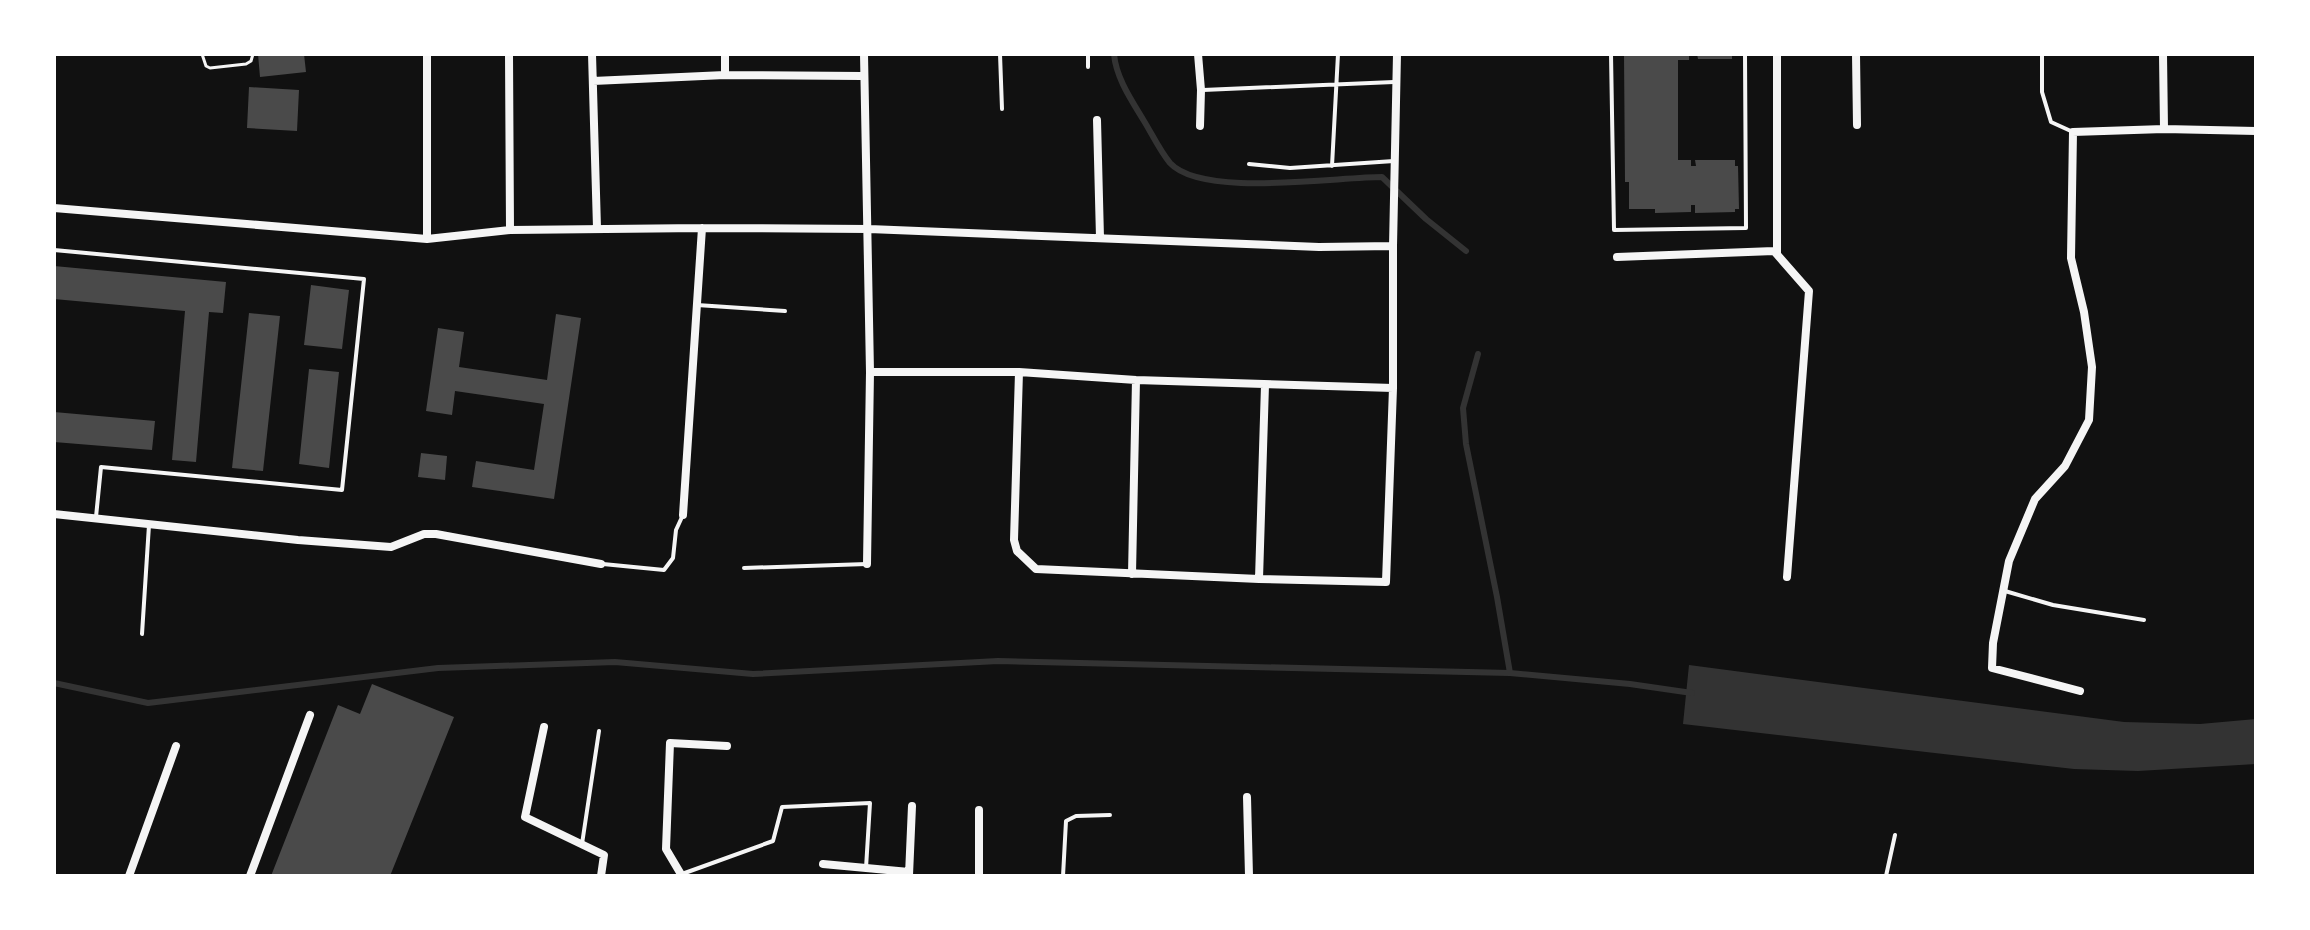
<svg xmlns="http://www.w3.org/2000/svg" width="2310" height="930" font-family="Mulish,sans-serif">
	<rect width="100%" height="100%" fill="#111"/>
	<path fill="#333" d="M1689,665L2124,722L2200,724L2256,719V764L2138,771L2074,769L1683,724Z"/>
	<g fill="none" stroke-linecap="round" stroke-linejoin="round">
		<path stroke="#333" stroke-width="6" d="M1114,54C1116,78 1132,101 1144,121C1152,134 1160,151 1170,163C1202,198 1335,177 1382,177L1426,219L1466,251
			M1478,354L1463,408L1466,444L1497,597L1510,673
			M54,683L148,703L438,668L615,662L753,674L998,661L1510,673L1630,684L1692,693"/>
	</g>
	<path fill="#4a4a4a" d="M258,54H304L306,72L260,77Z
		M1624,54H1689V60H1678V160H1691V166H1696L1695,160H1735V166H1738L1739,209H1735V212L1695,213V205H1691V212L1655,213V209H1629V182H1625Z
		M1697,54H1732V59H1698Z
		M249,87L299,90L297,131L247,128Z
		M54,266L226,282L223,313L209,312L196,462L172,460L185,311L54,299Z
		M311,285L349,290L342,349L304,345Z
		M249,313L280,316L263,471L232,468Z
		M556,314L581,318L554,499L472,487L476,461L534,470L544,404L455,391L452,415L426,411L438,328L464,332L459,367L547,380Z
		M309,369L339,372L329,468L299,464Z
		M54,412L155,421L152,450L54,442Z
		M421,453L447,456L445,480L418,477Z
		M372,684L454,717L390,876H271L338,705L360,714Z"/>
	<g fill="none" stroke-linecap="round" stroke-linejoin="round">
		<path stroke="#f5f5f5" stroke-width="3" d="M202,54L206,66L210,68L246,64L251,61L253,54"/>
		<path stroke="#f5f5f5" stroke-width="4" d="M1000,54L1002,109
			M1088,54V67
			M1611,54L1614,230L1746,228L1745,54
			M2042,54V92L2051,122L2073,132
			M1203,90L1394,82
			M1249,164L1290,168L1394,161
			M1332,166L1338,54
			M54,250L364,279L342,490L101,467L96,517
			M697,305L785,311
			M603,564L664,570L673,558L676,530L682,517
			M744,568L867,564
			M2005,591L2053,605L2144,620
			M142,634L149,525
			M582,844L599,731
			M682,874L773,841L782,807L870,803L866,868
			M1063,876L1066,821L1076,816L1110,815
			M1886,876L1895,835"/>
		<path stroke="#f5f5f5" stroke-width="8" d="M427,54V239
			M509,54L510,230
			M592,54L597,228
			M725,54V75
			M864,54L870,372L867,564
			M1198,54L1201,90L1200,126
			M1856,54L1857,125
			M2163,54L2164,129
			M593,81L725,75L862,76
			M1097,120L1100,238
			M54,208L427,239L510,230L702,228L869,229L1319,247L1393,246V388L1386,582L1259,579L1036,569L1017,551L1014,540L1019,372
			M1393,246L1397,54
			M1777,254V54
			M1617,257L1774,251L1809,291L1787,577
			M870,372H1019L1136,380L1393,388
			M54,514L298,540L391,547L424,534H436L601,564
			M683,515L702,228
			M1132,574L1136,380
			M1259,579L1265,385
			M2080,691L1992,668L1993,643L2009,561L2035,499L2065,466L2089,420L2092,367L2084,312L2071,258L2073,132L2164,129L2256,131
			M544,727L525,817L604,855L601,876
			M1247,797L1249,876
			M979,810V876
			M823,864L909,872
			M909,875L912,806
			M129,876L176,746
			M250,876L310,715
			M682,876L666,849L670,743L727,746"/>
	</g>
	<rect width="2310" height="930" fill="none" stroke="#ffffff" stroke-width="112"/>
</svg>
